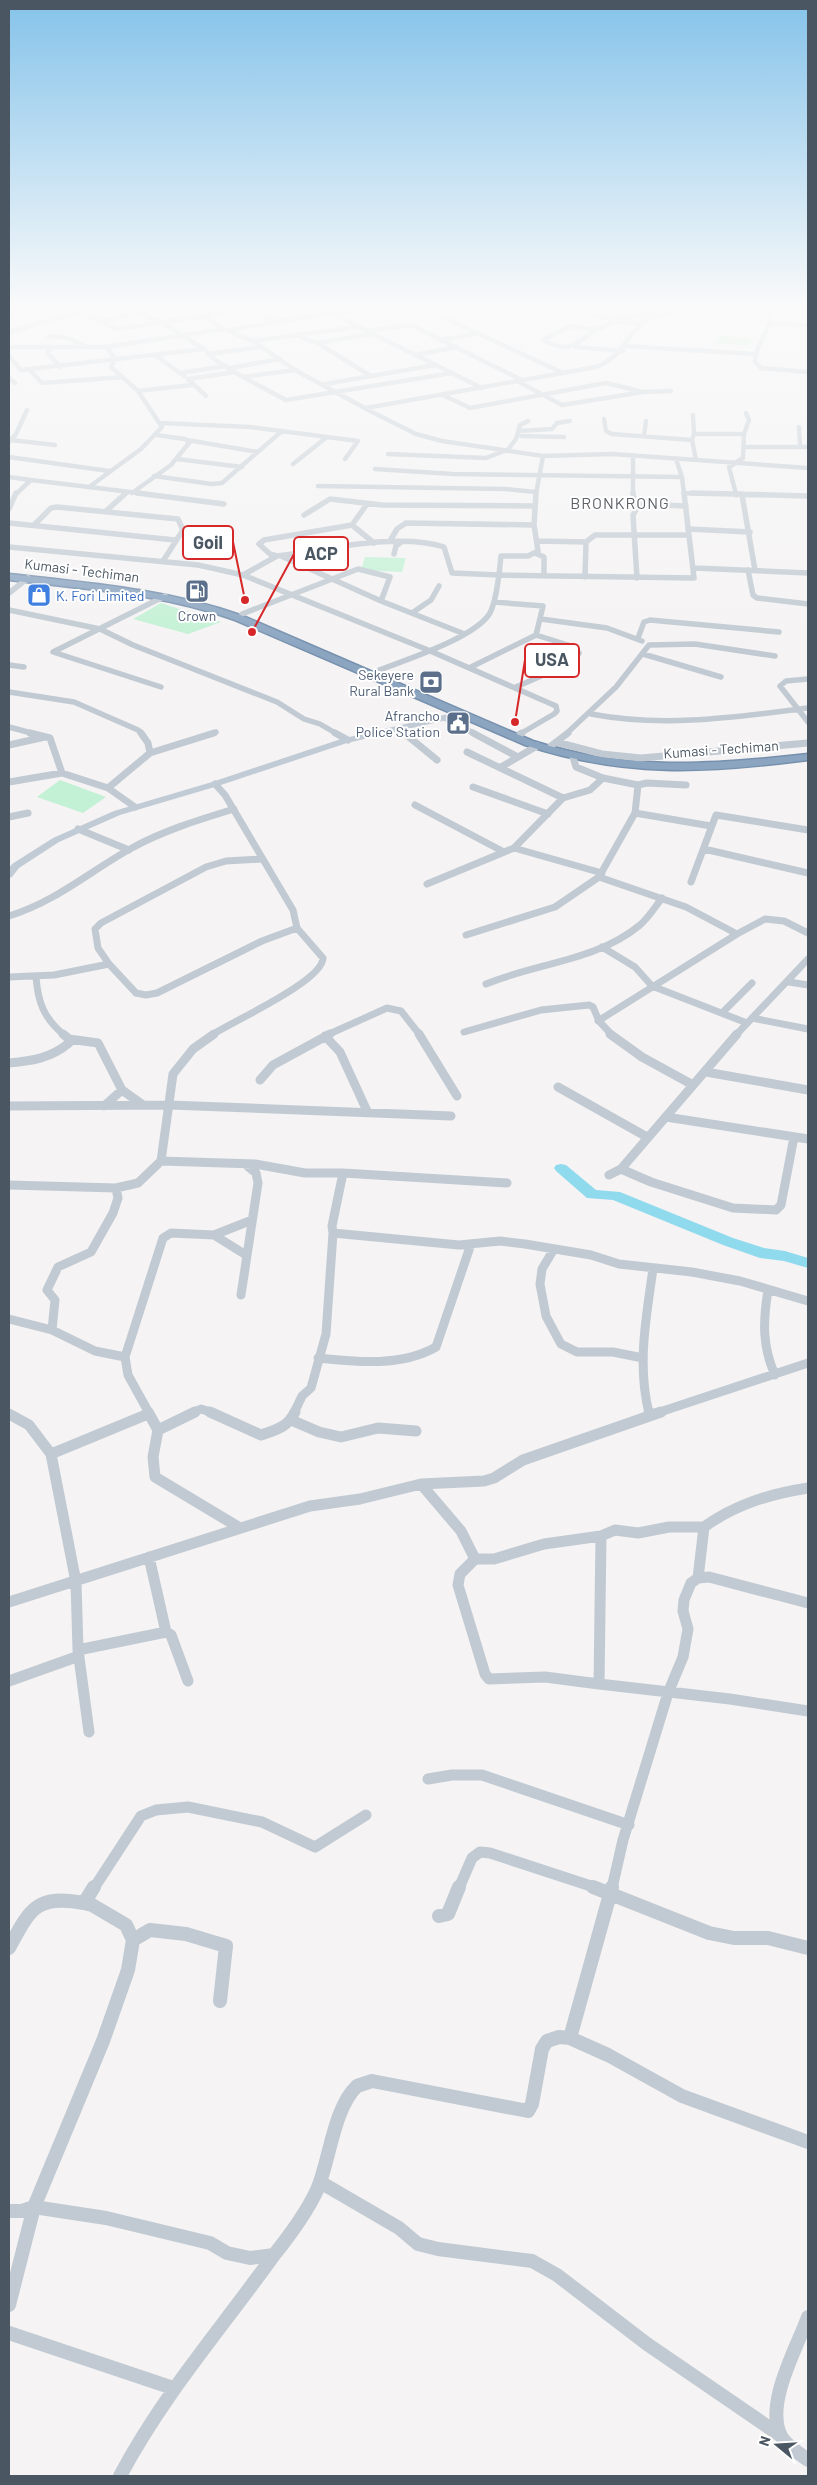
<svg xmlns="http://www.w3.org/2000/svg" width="817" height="2485" font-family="Barlow,sans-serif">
	<rect width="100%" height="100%" fill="#f5f3f3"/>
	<path fill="#c3f1d5" d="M721,336L753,338L749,346L715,343Z
		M365,557L406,558L402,572L361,570Z
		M161,603L221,622L188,634L133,619Z
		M60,780L106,797L83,813L37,797Z"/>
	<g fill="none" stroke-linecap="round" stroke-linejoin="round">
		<path fill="#90daee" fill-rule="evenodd" d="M561,1164L566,1165L596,1190L620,1192L733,1238L764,1248L785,1251L808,1258V1268L784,1261L760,1258L723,1245L613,1200L587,1198L556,1171L554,1168L556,1165Z"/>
		<g stroke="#7690ad" stroke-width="3">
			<path id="highway" d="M9,574C88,583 167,589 243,616L533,741C628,771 710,765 808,754V760C706,773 625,778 525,745L235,620C162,594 86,589 9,580Z"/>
		</g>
		<path stroke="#c1cad2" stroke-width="4.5" d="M42,303L87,315L102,322
			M557,303L616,321L642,324
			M771,306L769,308C775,328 755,342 755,362L761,368L808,372
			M244,309H254L276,322
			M254,309L286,303
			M588,312L630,303
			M331,313L482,388
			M9,315L45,304
			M204,316L244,309L228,303
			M619,318L655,314
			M770,323L808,325
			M570,326L596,330C573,345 571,354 543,340Z
			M224,329L253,341L295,370L372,412L416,434L442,441L543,456L612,454L808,468
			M229,330L331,313L399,306L436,314L563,373
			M596,330L616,321
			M365,331L411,325L522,380
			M9,332L78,312
			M48,336L68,338L86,347
			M298,336L317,343L371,376
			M441,340L479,333
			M253,341L355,327
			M317,343L371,334
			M625,346L755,354
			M9,347H106
			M576,347L623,351
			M51,348L47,352L60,367
			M204,349L215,360L243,377L295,370
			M208,354L261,347
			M155,355L184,376
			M415,355L457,347
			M9,356L21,370L204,349L163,323L112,303
			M231,368L280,359
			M30,370L42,383L123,377
			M180,373L226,366
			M243,377L286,400L452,373
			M9,378L15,383
			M517,381L562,405L643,392L671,391
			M325,384L435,365
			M138,391L192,385
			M443,395L470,408L606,383L643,392
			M206,396L188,379L235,372
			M366,408L596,367C622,357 624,339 643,323C662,307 744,305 769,308
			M693,415L694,434
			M604,419L606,431L612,434L692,440
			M160,423L250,427L358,441L345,459
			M799,427L800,446
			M518,431L552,429L557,423L570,421
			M521,436L564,437
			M644,436L646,421
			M11,440L55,445
			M187,440L258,452
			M9,442L16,434L27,410
			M745,447H808
			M507,451L516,439L520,425L528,421
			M388,454L486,458L504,451
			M633,455V494
			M9,457L109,471
			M177,459L242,467
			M676,459L682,477L684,494
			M696,460L692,440L694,434H744
			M293,464L327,437
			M375,469L453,474L682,477
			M154,476L212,484L222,483L282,431
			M9,477L31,480
			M318,486L506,489L536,492
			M89,487L141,449L162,427L138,391L111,367L115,358L106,347L224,329L204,316L117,329L102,322L145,311L198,303
			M132,493L171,465L189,443L185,439L156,435
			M684,493L743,494
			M16,494L31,480L147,494
			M124,494L127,492
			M536,494L543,456
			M736,494L729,467L743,458L744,434L749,420L746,413"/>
		<path stroke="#c1cad2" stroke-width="5.5" d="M137,493L224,504
			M633,493L635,504L686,506
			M691,493L808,496
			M736,493V495
			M742,495L755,570
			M9,509L16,493
			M106,511L126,493
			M304,515L330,499L382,505L535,506
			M9,523L175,540
			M34,525L51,508L57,507L178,519L183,530L163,561
			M352,525L367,504
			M688,529L750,532
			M390,541L397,529L406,523L534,525
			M537,541L586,542L595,535H689
			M374,543L352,525L264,540L259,544L270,554L277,556C325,550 399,532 444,547L452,573L499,575L501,556H528L538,551L534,525L536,493
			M9,547L198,565L243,575L428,650L556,706L557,711L554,714L520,734
			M535,553L544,557V576
			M394,554L396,546L401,542
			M281,556L381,601
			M694,568L808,573
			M748,570L753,595L757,598L808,604
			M243,575L277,556
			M585,577L586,542
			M637,578L633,515L639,505
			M9,593L28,578
			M494,602L543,606L536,635
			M9,610L100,629L133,645L277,702L304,719L320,724L337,734
			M412,613L431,600L439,586
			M242,614L358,569L390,577L381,601L462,633
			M541,619L607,628L642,641
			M638,638L644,622L650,620L779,632
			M643,654L721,677
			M9,665L24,667
			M469,668L536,635L571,646L579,653L573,662L516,687
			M377,671C405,660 475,638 490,613C496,601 497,587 499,575L694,578L684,493
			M808,679L786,681L780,686L808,722
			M161,687L53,652L165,596
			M9,692L74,702L138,730L142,734
			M591,714C664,728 736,717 808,708
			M445,718L475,734
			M9,727L35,734
			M400,729L406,734
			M210,734L216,732
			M566,734L616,687L649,645L695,644L775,656"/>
		<path stroke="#c1cad2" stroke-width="7" d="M30,733L50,738L62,773
			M335,733L348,740
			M404,733L437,760
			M473,733L518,757
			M520,734L522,733
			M556,742L602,754L641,758L808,743
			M9,745L45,737
			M551,746L568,733
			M467,752L563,798
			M150,753L214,733
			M573,757L576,767L603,778L638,785L647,783L686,785
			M501,767L537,746
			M9,782L62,773L108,788L135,807
			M473,787L548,814
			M108,788L150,753L148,743L141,733
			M415,805L504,852
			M635,813L711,826
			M9,817L28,813
			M78,829L129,850
			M514,848L602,873
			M704,849L808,873
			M261,859L226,861L206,867L101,923L95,929L98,948L109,964L136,993L146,995L157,993L262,941L297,928
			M599,877L686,907L737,934
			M691,882L716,815L808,830
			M427,884L514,848L563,798L590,790L603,778
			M9,916C55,902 89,872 130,849C162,831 198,820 234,809
			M466,935L555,907L599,877L635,813L638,785
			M602,947L635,967L652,986L747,1023
			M9,977L54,975L109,964
			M36,977C38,1003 44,1018 64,1035
			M789,982L808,985
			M486,984C536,963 597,961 640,925C649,917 655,907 662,898
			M722,1013L752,983
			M752,1018L808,1029
			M598,1021L737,934L765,919L784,921L808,933
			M464,1032L541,1010L589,1005L593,1007L599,1021L612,1035
			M212,1035C233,1021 323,981 323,958L297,928L293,910L225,795L215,784
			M327,1035L387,1008L401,1011L420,1035
			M736,1035L808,959"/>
		<path stroke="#c1cad2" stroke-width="9" d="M419,1034L457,1096
			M610,1034L642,1057L693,1085
			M325,1036L340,1052L367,1111
			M69,1039L98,1043L122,1090L143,1105
			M9,1063C32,1061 51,1058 69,1043V1039L63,1034
			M706,1072L808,1090
			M260,1080L273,1065L330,1034
			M558,1087L647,1137
			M9,1106L170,1105L451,1116
			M104,1106L122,1090
			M666,1117L808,1139
			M161,1161L255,1164L305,1173H343L507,1183
			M621,1169L651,1182L733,1208L776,1210L781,1205L794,1137
			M343,1173L332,1226L333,1233L459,1245L500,1241L525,1244L591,1255L619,1264L692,1272L740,1281L808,1301
			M609,1175L621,1169L737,1034
			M9,1185L116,1188L138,1183L161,1161L173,1074L193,1049L214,1034
			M214,1235L246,1255
			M554,1249L542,1269L540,1284L546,1316L561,1344L577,1352H613L643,1358
			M768,1290C763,1321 762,1346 775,1375
			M241,1295L258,1183L256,1173L245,1164
			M9,1319L52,1330L95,1351L125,1357
			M52,1330L55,1300L47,1290L58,1267L91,1252L113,1213L118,1198L116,1188
			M318,1358C357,1362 401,1367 436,1347L471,1244
			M149,1413L128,1375L125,1357L163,1238L171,1233L214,1235L252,1220
			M192,1413L201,1409L214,1413
			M294,1413L302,1396L311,1388L326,1334L333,1233
			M649,1413C637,1365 646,1318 653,1269
			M657,1413L808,1363"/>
		<path stroke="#c1cad2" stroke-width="11" d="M148,1412L158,1430L153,1457L155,1477L240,1528
			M210,1412L261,1435C276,1430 288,1427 295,1412
			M649,1412V1414
			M9,1414L29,1425L51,1454L76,1582L78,1650L166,1632L171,1635L188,1681
			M291,1420L319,1432L341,1437L378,1428L416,1431
			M158,1430L195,1412
			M51,1454L148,1414
			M421,1484L461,1531L475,1559H494L544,1544L601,1536L615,1530L638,1533L669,1527H704L698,1578
			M704,1527C736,1504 770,1494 808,1488
			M601,1536L599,1684L730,1699L808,1711
			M149,1557L166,1632
			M475,1559L460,1574L458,1585L485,1674L489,1679L545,1677L599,1684
			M9,1602L310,1506L360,1499L421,1484L484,1481L494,1478L523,1460L661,1412
			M78,1650L89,1732
			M9,1681L79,1656
			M428,1779L452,1775H482L629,1825
			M94,1888L141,1816L156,1810L188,1807L262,1822L315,1847L366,1815
			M459,1888L472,1858L480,1852L490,1853L597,1888
			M612,1888L623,1840L668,1693L683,1657L688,1629L683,1611L684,1600L691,1583L698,1578L709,1577L808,1603"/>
		<path stroke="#c1cad2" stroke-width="14" d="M593,1887L709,1933L734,1938H768L808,1948
			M439,1916L448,1914L459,1887
			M133,1940L150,1930L186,1934L226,1946L220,2001
			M9,1948C30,1909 36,1894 84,1903L94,1887
			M570,2038L612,1887
			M320,2182L399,2228L418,2244L438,2249L532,2261L557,2275L647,2344L780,2435
			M9,2211H22L34,2207L106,2218L210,2243L227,2253L250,2258L274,2255C290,2235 306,2214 317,2190C330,2160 333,2109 357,2086L372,2081L528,2111L532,2104L542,2049L547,2041L559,2037L570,2038L608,2055L682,2096L808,2142
			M9,2305L34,2207L103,2041L128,1970L133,1940L126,1925L92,1905L84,1903
			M808,2317C797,2348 763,2406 782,2438C788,2447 799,2453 808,2460
			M9,2333L173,2388
			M120,2476C163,2395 221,2329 274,2255"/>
		<path fill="#c1cbd6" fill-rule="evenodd" d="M461,711L465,714L464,716L347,743L218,786L120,815L59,842L19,868L12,877L9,878V868L12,864L53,838L114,811L212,782L341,739Z"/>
		<use href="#highway" fill="#8ba5c1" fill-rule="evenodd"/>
	</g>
	<linearGradient id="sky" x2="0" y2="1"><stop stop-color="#85c3ea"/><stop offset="0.47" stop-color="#fafafa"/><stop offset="1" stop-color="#fafafa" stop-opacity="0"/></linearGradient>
	<rect width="817" height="651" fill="url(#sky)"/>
	<defs>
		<g id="fuel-square" transform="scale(1.25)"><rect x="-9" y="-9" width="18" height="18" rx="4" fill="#5c6f8a" stroke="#fff"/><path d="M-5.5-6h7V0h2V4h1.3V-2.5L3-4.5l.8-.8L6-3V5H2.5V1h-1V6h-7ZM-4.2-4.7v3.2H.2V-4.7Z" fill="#fff"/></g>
		<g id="shop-square" transform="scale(1.25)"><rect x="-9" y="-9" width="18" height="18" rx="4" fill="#3f7fe0" stroke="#fff"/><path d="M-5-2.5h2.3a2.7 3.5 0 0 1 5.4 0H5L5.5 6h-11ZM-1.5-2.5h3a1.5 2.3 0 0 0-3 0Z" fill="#fff"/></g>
		<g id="bank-square" transform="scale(1.25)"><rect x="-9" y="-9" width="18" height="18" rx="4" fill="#5c6f8a" stroke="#fff"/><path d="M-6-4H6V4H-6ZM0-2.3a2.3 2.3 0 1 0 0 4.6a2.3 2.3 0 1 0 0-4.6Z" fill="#fff"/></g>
		<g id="civic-square" transform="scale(1.25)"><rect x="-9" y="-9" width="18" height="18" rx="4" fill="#5c6f8a" stroke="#fff"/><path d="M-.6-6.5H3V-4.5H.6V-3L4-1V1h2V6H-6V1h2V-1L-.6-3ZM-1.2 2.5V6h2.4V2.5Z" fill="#fff"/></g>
	</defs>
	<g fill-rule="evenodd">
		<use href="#fuel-square" x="197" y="591"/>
		<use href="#shop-square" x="39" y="595"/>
		<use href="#bank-square" x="431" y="682"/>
		<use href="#civic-square" x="458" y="723"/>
	</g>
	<g text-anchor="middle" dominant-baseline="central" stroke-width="4" stroke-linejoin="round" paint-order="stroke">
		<g font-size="14" fill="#4a5661" stroke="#fff">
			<text transform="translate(82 570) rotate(7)">Kumasi - Techiman</text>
			<text transform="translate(721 749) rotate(-4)">Kumasi - Techiman</text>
		</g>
		<g font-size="14" fill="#366cbe" stroke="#fff" text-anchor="start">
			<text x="56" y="595">K. Fori Limited</text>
		</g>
		<g font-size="14" fill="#4e5e75" stroke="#fff" text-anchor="end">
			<text x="197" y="615" text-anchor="middle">Crown</text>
			<text x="414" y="674">Sekeyere<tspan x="414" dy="16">Rural Bank</tspan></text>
			<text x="440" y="715">Afrancho<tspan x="440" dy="16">Police Station</tspan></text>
		</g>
		<g font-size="16" letter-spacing="1" fill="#5f6368" stroke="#fff">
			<text x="620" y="502">BRONKRONG</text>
		</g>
	</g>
	<path fill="none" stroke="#d62828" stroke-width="2" d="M245 600L233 542M252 632L294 554M515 722L525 660"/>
	<g fill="#d62828" stroke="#fff" stroke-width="2">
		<circle cx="245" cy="600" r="5"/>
		<circle cx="252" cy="632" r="5"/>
		<circle cx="515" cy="722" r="5"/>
	</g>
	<g fill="#fff" stroke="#d62828" stroke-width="2">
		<rect x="183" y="526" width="50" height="33" rx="5"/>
		<rect x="294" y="537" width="54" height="33" rx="5"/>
		<rect x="525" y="644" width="54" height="33" rx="5"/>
	</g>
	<g font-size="18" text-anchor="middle" font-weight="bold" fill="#4a5661">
		<text x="208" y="549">Goil</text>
		<text x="321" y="560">ACP</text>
		<text x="552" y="666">USA</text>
	</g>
	<rect width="817" height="2485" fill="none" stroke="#4a5661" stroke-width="20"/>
	<g transform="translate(777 2445) rotate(288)" stroke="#ffffff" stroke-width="4" paint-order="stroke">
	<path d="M0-4L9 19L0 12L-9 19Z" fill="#4a5661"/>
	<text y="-8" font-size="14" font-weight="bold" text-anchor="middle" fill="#4a5661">N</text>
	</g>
</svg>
